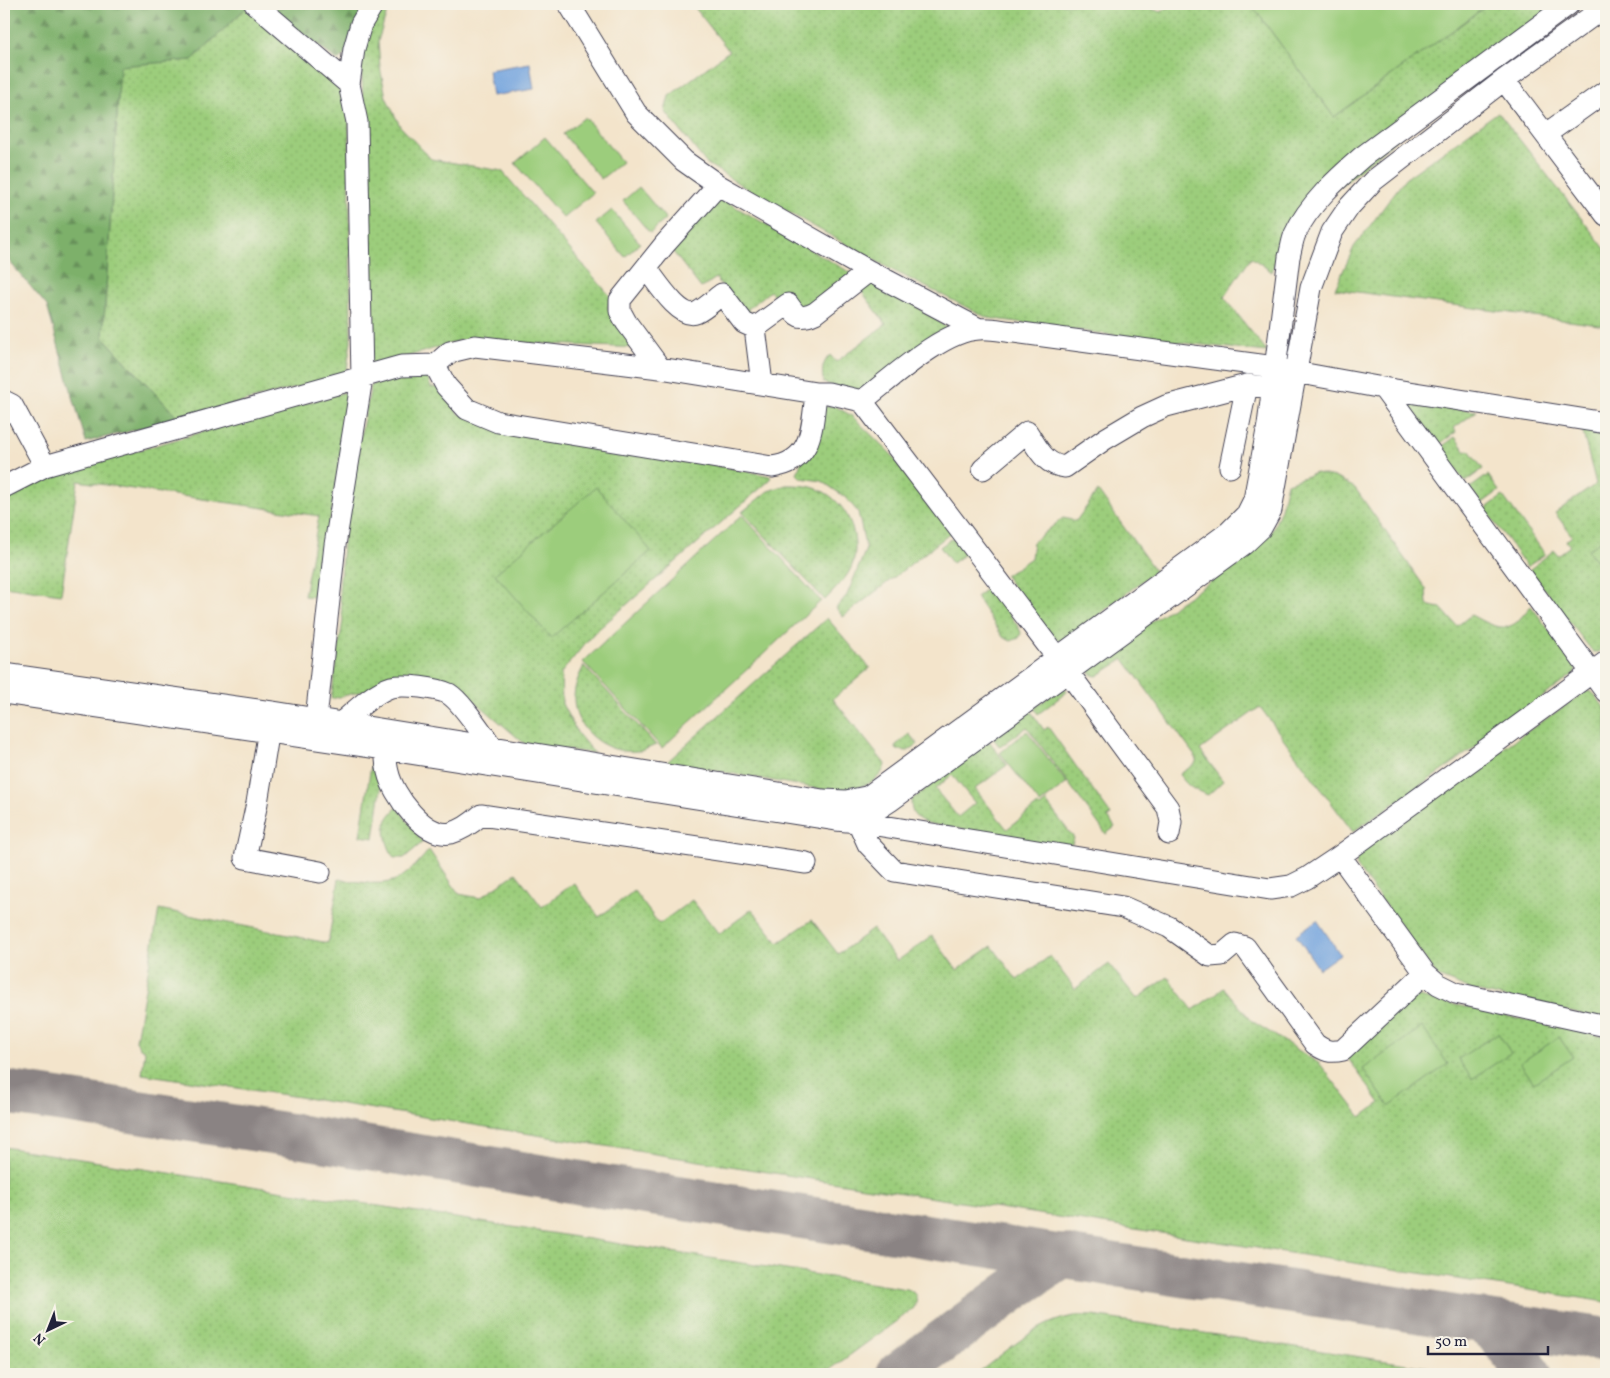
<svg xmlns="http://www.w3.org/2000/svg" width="1610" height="1378" font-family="Vollkorn,serif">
	<defs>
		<pattern id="grass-dots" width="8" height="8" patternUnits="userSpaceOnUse" patternTransform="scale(1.25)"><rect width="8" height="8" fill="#9ccd7b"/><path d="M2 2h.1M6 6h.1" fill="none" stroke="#86b06b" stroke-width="1.8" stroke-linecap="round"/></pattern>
		<pattern id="forest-firs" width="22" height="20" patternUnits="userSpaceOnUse" patternTransform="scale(1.25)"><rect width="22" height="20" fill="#7db06b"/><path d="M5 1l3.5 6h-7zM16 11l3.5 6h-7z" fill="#668f59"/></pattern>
	</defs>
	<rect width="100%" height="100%" fill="#f7f3e8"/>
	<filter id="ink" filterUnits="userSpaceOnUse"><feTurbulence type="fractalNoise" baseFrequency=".02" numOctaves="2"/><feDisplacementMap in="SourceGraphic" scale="10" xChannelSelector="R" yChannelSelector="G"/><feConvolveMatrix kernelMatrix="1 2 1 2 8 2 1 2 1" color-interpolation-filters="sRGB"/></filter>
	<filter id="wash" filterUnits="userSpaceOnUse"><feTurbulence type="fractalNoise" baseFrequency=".0096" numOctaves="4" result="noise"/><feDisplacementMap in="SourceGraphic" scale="20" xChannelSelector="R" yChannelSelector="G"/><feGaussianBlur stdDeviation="1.12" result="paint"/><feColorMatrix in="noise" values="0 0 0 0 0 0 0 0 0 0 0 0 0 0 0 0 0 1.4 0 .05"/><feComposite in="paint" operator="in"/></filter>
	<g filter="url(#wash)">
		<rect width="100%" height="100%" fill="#f3e4cb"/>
		<path fill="url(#grass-dots)" stroke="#5f785b" fill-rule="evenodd" d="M383,4H392L387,12L378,41L380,67L386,97L400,126L431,159L502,171L611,297L608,308L638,348L462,340L376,366L367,358L366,158L361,58L363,43Z
			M692,4H1137L1161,12L1172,4H1251L1334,117L1489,4H1559L1285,232L1272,272L1251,257L1224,297L1267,352L1120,336L988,318L894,271L752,192L706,163L665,111L669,96L729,51Z
			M249,5L337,82L349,111L351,341L347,369L340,376L179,419L103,337L120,65L192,60Z
			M1498,112L1606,250V326L1335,289L1354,247L1405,179Z
			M720,198L853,274L804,311L780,302L770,291L748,309L755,320H747L716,278L701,288L670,248Z
			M871,278L919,308L949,329L856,393L824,383C821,372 822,363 830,355L836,362L886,324L859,288Z
			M427,375L431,388L440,387L459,414L771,476L770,480L593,634L561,673L562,704L578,734L594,753L526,745L461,689L408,680L331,699L343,620L339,590L347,499L371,386L387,376Z
			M345,392L350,396L349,401L318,597L304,596L319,516L78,481L61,594L4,586V500L11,494L75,468Z
			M1412,403L1477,411L1454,428L1456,432L1438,445L1411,408Z
			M821,406H835L852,416L891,454L952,532L843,617L836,608L847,595L866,549L858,512L846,498L822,481L801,478L797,474Z
			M1582,429L1606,433V536L1588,550L1606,574V645L1598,652H1593L1529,570L1554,550L1558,555L1570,546L1566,541L1572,536L1555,513L1596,484Z
			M1455,437L1466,452L1469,450L1483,469L1465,482L1440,448Z
			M1316,473L1334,477L1355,488L1426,589L1427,604L1430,606L1441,608L1457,626L1471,615C1485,622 1502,634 1517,622C1522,617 1526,611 1531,606L1574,663L1576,669L1575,673L1456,761L1353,832L1260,707L1200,750L1223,781L1208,795C1195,790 1186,787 1180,774L1195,764L1197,759L1124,659L1097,676L1092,675L1088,669L1091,662L1231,568L1258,546L1273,529L1281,509L1287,483Z
			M1488,475L1499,491L1481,504L1470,488Z
			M786,485C792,485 799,485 806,486C841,491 862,529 853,563C848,578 835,589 825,600L742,512L768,491Z
			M1098,491L1155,571L1065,641L1050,639L1005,576L1031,558L1033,542L1063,518L1076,521Z
			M1503,496L1545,554L1527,567L1485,509Z
			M954,537L966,553L952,563L940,547Z
			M990,586L1019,628L1021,633L1019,638L1011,641L1003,637L976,597Z
			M827,618L870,668L833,699L885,764C882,784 854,789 837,792L667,762Z
			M584,666L656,745C650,747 644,751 638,751C607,755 574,731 574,699C574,687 578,677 584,666Z
			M1063,686L1067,692L1038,714L1034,708Z
			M1590,691L1595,695L1606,710V1020L1471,990L1438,977L1357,867L1356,854L1361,846L1585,692Z
			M1030,710L1044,730L1048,727L1111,815L1108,817L1115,827L1106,834L1027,727L1000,747L993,738Z
			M909,734L918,744L908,751L897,750L895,746Z
			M989,741L1007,765L975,789L1007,829L1038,805L1040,807L1046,802L1074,838L1072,844L1061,847L931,824C916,819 911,816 911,800ZM952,775L975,803L958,817L935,789Z
			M372,759H376L384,767L374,838L360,836Z
			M397,807L423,842L404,858H394C388,847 382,832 387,820C389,815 394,811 397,807Z
			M429,850L459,894L480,898L516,873L542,907L574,883L599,917L634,891L659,924L692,900L719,934L752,909L778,943L812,920L838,954L873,929L897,961L932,936L957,970L992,946L1017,980L1050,956L1075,989L1109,964L1137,999L1168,977L1193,1010L1224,988L1252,1021L1320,1064L1361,1117L1380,1103L1347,1057L1409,995L1606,1037V1302L799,1177L299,1097L142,1074L145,1051L139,1047L136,1040L159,909L328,943L339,879C387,886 397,889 429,850Z
			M4,1147L907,1289C917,1292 919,1301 913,1309L824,1374H4Z
			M1093,1316L1433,1368L1443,1371L1448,1374H976C1004,1354 1034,1324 1069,1317C1076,1315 1085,1316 1093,1316Z"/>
		<path fill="url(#forest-firs)" stroke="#506953" d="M4,4H134L142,6L144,4H247L249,5L192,60L120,66L103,337L179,419L86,442L47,306L4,255Z
			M264,4H369L349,51L338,61Z"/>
		<path fill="#9ccd7b" stroke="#5f785b" d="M1251,4H1489L1334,117Z
			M585,117L622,162L601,179L563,134Z
			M545,137L593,193L563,218L515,163Z
			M639,187L666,219L650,233L623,201Z
			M612,210L640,243L625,257L596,223Z
			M596,487L651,551L551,638L495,574Z
			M742,515L821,601L662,748L583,662Z
			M1606,536V574L1588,550Z
			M1027,731L1067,783L1040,804L1000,753Z
			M1422,1027L1448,1064L1389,1106L1363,1069Z
			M1498,1033L1511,1053L1472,1079L1458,1059Z
			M1559,1037L1573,1057L1534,1083L1520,1063Z"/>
		<path fill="#75a4de" stroke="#4c638c" d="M530,63L534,89L492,96L488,70Z
			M1317,920L1340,954L1319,969L1296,935Z"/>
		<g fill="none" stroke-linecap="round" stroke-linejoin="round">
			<path stroke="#8a8383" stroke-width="44" d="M4,1092L278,1133L606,1187L1606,1340
				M1480,1320L1495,1331L1530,1374
				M898,1374L1017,1287L1064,1256"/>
		</g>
	</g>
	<g filter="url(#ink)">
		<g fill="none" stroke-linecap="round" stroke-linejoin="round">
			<g stroke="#413f51" stroke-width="23">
				<path id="minor" d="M255,4L349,84L357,122L362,378L335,545L316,719
					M569,4L636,113L684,161L718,185L869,271L979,329
					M1504,80L1606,215
					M349,84L354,49L361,24L373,4
					M1546,134L1606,91
					M646,268C655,279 680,320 696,313C705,309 714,300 722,294L744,323L755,328L788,304C797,317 800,320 815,313L869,271
					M755,328L762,384
					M435,365L446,386L467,409L498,422L772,467C813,462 812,427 816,393
					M660,368L626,322L620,311V300L665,244L718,185
					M1383,388L1606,692
					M4,401L12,405L45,466
					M862,401C891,379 943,330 979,329C991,328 1003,331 1014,332L1275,367L1295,372L1383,388L1606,423
					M1230,467L1247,385
					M983,469L1027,432C1038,448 1044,465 1065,467L1105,439L1142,417L1166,406L1247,385L1273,388
					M4,487L45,466L401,366L435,365L450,352L475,346L660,368L816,393H828L862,401L1068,672L1168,808L1171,822L1169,834
					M4,674L272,712L823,800L846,801L866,797
					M4,693L385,749L836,820L858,822L1270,889L1291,886L1307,878L1340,856L1425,973L1438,984L1456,993L1606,1026
					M271,717L257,803L245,858L320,872
					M341,723C354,712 374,692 391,687C404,684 437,688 449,694C462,702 483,735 493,748
					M385,749C386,756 386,765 388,772C393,795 424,838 451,833C463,830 472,823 481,815L806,863
					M836,820L1229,532L1247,514L1254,500L1268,425L1289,257C1291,250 1292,241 1295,234C1308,205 1338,178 1362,157L1569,4
					M1340,856L1606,662
					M1425,973L1343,1050C1330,1053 1325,1051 1315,1044L1245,947L1235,944L1222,955L1210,956L1169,927L1123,907L894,871L868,844L858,822L890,801L1244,544L1261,528L1271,510L1311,288L1332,232L1349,207L1373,181L1504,80L1606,6"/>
			</g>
			<use href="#minor" stroke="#fff" stroke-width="21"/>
		</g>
	</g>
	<rect width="1610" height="1378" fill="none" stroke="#f7f3e8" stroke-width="20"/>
	<g transform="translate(48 1330) rotate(223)" stroke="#f7f3e8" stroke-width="4" paint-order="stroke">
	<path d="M0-4L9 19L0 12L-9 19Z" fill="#22223b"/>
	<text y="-8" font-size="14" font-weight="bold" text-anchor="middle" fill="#22223b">N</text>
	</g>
	<path d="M1428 1346v8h120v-8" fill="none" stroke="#22223b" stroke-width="2.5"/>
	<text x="1435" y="1346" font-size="15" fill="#22223b" stroke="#f7f3e8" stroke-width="4" paint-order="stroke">50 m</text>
</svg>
